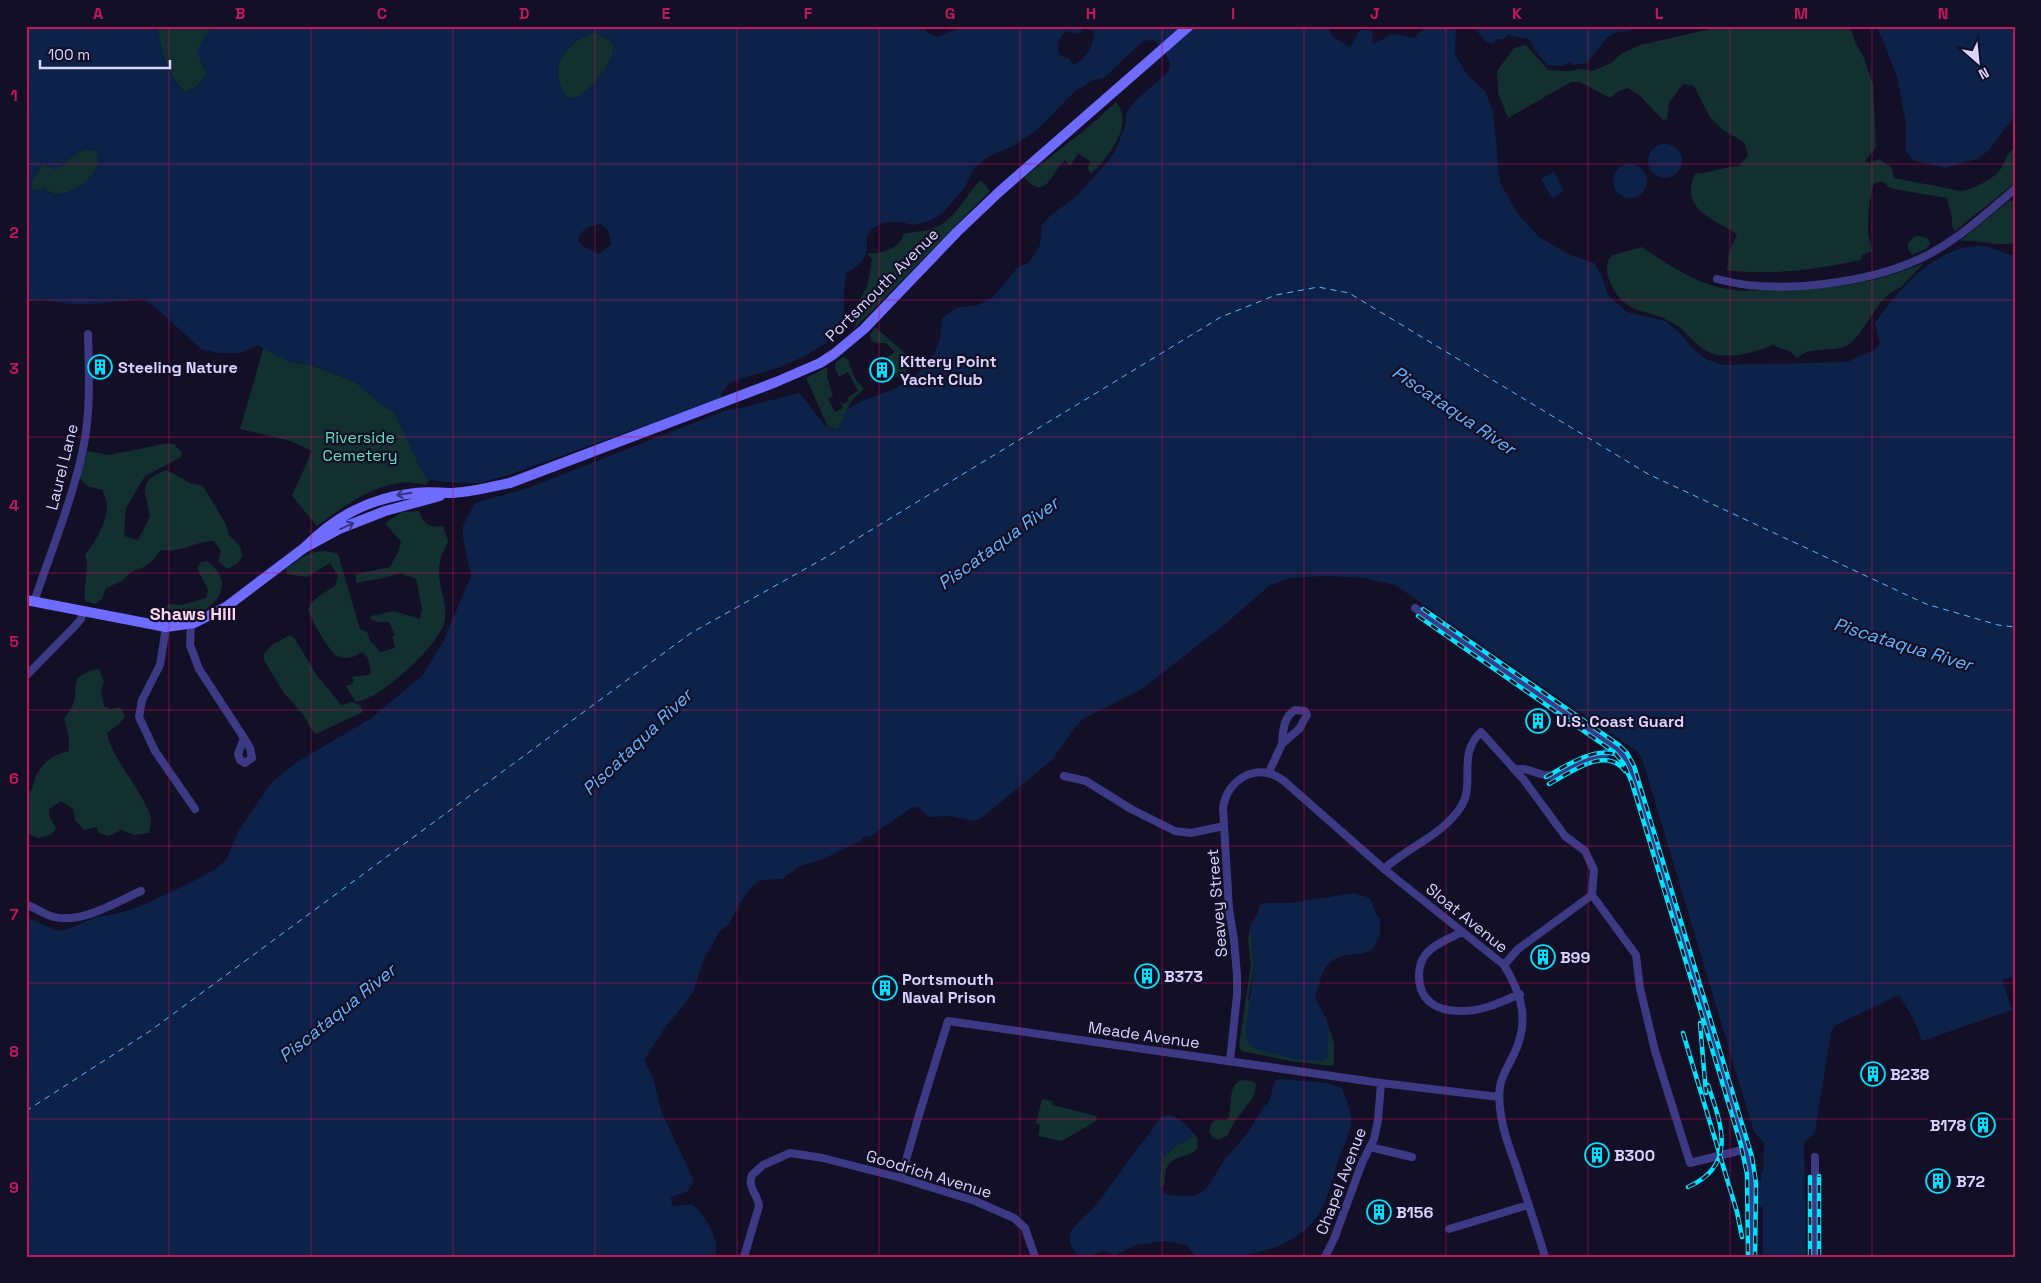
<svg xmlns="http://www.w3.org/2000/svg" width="2041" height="1283" font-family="'Space Grotesk',sans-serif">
	<rect width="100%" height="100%" fill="#130f26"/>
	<path fill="#12302f" d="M157,26H213C197,51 193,47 207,74L198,85L185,93C166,72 162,54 157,26Z
		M1724,26H1850L1856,44L1864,58L1873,84L1876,147L1865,161L1869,163L1879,159L1892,168L1894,178L1961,191C1973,189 1992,180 2000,170C2007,160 2003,156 2015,148V183L1955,231L1952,226V218L1947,198L1894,189L1888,187L1885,183C1882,182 1877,181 1874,184C1871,186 1868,217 1868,223C1867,232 1870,242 1872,251L1862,255L1861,260C1818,269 1771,276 1727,270L1729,252L1737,234C1712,218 1679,209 1695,174C1710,173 1724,167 1739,166L1748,155L1744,142L1723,130L1710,117L1694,86L1683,84L1669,103L1667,119L1663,120L1639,95L1628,88L1619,91L1610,98L1580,82H1571L1508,118L1498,93L1497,71L1514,48L1526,45L1548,70L1566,71L1583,69L1593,71L1611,63L1622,53L1640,45Z
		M595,32L609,40L614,46C612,67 591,90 573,99L565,96C561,88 557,78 558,69C559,53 580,35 595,32Z
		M1116,102C1135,125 1108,157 1091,174L1087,168L1091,162L1078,153L1070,166L1065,160C1051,172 1047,203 1024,177L1085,130Z
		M88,149L96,151C107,172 73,196 54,194C50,193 47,190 44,188L37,191L32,188V181L43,164L63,166C70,156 77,152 88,149Z
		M981,180L990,191L853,330L858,318L860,300L868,284L872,259L867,253C876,255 893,250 900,242C902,240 902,237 903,234C912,232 922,232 931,229C955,222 964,196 981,180Z
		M2010,200L2015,201V243C1996,247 1979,239 1960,241Z
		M1917,236L1927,238L1930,243L1926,249L1912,255L1908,249V243L1914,237Z
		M1642,247C1668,265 1697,284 1728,289C1741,292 1757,290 1770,290C1829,289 1868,286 1924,263L1900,288C1882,291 1867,327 1854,340C1843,352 1826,348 1810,351C1805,352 1801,355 1797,358L1791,352L1773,345C1756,352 1733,359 1714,354C1697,349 1690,334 1676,325C1649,307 1625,317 1611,284C1607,275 1605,268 1609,259L1613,255Z
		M875,327L907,355L904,358L908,361L910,359L912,360L902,379L895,375L890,359L869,365L887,357L895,352L886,343H878L871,341L870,335Z
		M264,346L289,362L314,366L355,382L386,408L395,413L422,471L429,480L426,485C418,484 407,481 399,483C367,488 342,508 317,526L292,496L312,451L290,441L240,429Z
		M843,357L848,359L854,377L864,389L851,401L840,426L837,430L828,427L806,378L827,367V377L833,396L828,399L835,412L843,408L840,401L843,404L849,401L847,398L858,391L848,372L839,377L835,368L836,362Z
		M164,444H174L182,453L180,458L145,476L126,508L124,536L138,540L150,516C145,489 136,482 167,470L190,483L203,486L226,524L229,535L239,545L243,556L238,563L227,569L218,561L221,551L214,541C193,541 185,553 161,550L154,559L144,567L131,572L122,581L106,588L102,599L95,604L85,601C83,585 90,570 85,555C95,543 107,522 107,505C107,500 104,495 102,490L87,486L79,477L87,451L109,455Z
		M419,511C424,525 429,528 443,526L448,541C446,548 441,555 440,562C435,581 448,601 445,620C441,644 381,699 356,702L346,686L352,684L354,680L351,677L368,675L371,673L368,658L362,652C356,657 343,661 336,655C327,648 312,621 308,610C312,598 324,593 335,586L338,576L330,563L307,577L287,574L286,569C303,556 315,546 338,554L360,629L367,632L371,643L374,644L380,652L395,648L392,636L395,635L389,622H378L370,619L371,616L394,611L420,619L422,609L416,579L400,573L384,578L356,583V574L390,567L398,552L401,542L385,523L402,512Z
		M207,561C213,566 222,574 222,583C223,608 188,620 168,619L163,611L169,604L181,605L206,598L208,590L197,568L201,562Z
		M290,635L295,639L316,674L342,706L350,702C357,703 361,704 363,712L316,734L313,732L303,714L283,692L264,660V654L273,644Z
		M99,669L104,681L101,691L104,706L111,709L120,707L125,716L119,724L107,733C111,759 151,801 151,821C151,825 150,829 149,833L134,835L121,830L109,836L99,833L96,827L84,830L75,820L73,809L61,801L49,809L50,818L56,828L51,835L38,838L26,833V793L32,790C34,770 50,754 69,751V737L64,718C79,700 73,698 77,678L91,670Z
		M1250,926L1254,965L1248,999L1283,1055L1294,1059L1328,1046V1025L1334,1043V1063L1332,1066L1291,1061L1241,1051L1239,1045L1251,965L1248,941Z
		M1244,1080L1252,1081L1256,1084L1254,1096L1235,1121L1227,1136L1219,1139L1213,1138L1209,1132L1211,1124L1215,1120H1226L1229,1118C1232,1106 1227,1082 1244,1080Z
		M1042,1099L1053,1101L1052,1105L1097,1116L1096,1121L1062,1141L1038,1136L1040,1125L1036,1124Z
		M1193,1132L1198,1139L1197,1149C1189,1158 1177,1154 1169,1164C1162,1172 1168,1182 1161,1190L1159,1181L1162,1157Z"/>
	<path fill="#0c2248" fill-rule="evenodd" d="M26,26H157C162,54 165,72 185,93L198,85L207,74C193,47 196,51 213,26H924L927,33L938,37L963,26H1329L1332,36L1350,47L1360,30H1372L1373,44L1393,34L1414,38L1426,26H1456L1455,54L1468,76L1485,91L1493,112L1500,182L1518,214L1539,237L1570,255L1594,263L1601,274L1608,295L1627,312L1665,321L1680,333L1692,348L1706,359L1723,365L1847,362L1876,349L1880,343L1875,323C1897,291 1938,244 1981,246C1990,246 2001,252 2010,255L2015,254V977L2002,979L2012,1010L1922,1041L1914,1020L1899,995L1834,1026L1831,1032L1815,1132L1804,1143L1806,1257H1763V1207H1758V1181H1761V1172H1763L1764,1143L1754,1132L1643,762L1638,752L1395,585L1364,578L1326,576L1290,578L1269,586L1230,620L1142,689L1083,719L1075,727L1053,759L980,819L973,821L949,816L929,817L919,808L913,807L869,837L865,836L860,841L821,860L800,866L782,879L761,880L752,886L739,905L729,924L720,931L703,961L693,992L687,1001L666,1026L644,1060L653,1078L662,1113L694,1181L688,1191L671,1197L672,1206L692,1204C704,1212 722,1243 715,1257H26V917L58,931L68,929L97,917L116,914L141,906L192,882L214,870L226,860L239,830L271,783L297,762L370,719L422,676L443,642L471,576L463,537V525L475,503L459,483L429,480L422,471L395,413L386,408L355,382L314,366L289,362L258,345L240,353H218L201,349L154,306L142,299L94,304H69L47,300L26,301ZM1085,29H1090L1094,32C1093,47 1087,57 1074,65L1069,59L1060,55C1055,47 1059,36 1067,31L1078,34ZM595,32L609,40L614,46C612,67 591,90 573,99L565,96C561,88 557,78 558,69C559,53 580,35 595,32ZM1154,40C1162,51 1175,60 1167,73L1135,101L1126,113L1125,126L1115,151L1109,160L1077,196L1050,216L1042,225L1040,245L1033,257L1028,263L1018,267L993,297L978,305L956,308L942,318C940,326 942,334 939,341C933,363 909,383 889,391C876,396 861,400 850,408C842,413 843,424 836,430C822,429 810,403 799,393L741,408L727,410L721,394L730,382L777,368L803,357L825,344L839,327L844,313V294L846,273C864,262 868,258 867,236L873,228L883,223L898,222L916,225L931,220L943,213L965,187L973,170L986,158L1015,145L1037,130L1073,93L1093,80L1104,78L1143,41ZM88,149L96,151C107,171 73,197 53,194C50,193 47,190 44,188L37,191L32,188V181L43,164L56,170C69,162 71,153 88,149ZM600,224C609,229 611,235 611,245L599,254L582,246L578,240C582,228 588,226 600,224Z
		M1473,26H1653L1615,33L1607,38L1587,63L1572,65L1570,61L1563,66L1547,65L1537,53L1529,39L1508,35L1504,39H1497L1493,44L1486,42Z
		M1876,26H2015V116L1988,151L1977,159L1945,168L1913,160L1906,151V124L1897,77L1883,40Z
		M1648 161a17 17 0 1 1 34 0a17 17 0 1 1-34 0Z
		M1613 181a17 17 0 1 1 34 0a17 17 0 1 1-34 0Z
		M1554,172L1564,191L1552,198L1541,179Z
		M1354,893L1370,898L1376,914L1380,919V935L1372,950C1364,954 1357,954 1349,955C1322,958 1321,978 1315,998L1327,1020L1329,1031L1327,1057L1323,1061L1294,1059L1255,1049C1247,1044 1246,1038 1246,1029L1254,965L1250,926L1257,915L1259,905L1268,903H1291Z
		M1281,1079L1326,1083L1342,1088C1346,1100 1354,1116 1350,1128C1348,1139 1342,1150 1338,1160C1332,1181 1327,1207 1312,1223C1286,1252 1232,1262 1195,1256L1187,1245L1164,1241L1136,1245L1115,1255L1103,1251L1087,1257L1077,1255C1072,1249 1068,1241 1070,1234C1074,1223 1089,1214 1096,1205C1114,1182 1130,1157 1149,1134C1153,1128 1157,1119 1164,1116C1174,1112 1187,1126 1193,1132L1190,1139L1172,1148L1170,1152L1162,1157L1159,1181L1161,1190L1169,1195L1184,1196H1194L1203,1191L1210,1184L1224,1160L1247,1134L1264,1106L1269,1102L1275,1081Z"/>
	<path fill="#130f26" d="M722,398L727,410L528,488L475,503L459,483H480L511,474Z"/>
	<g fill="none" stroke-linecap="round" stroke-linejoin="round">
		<path stroke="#62b6ff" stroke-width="1" stroke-dasharray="6 5" stroke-linecap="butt" d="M26,1111L150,1031L691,633L830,555L1221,317L1276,295L1318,287L1349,293L1648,474L1926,604L1998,625L2015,627"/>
		<path stroke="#3d3a85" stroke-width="8" d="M1717,279C1778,296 1878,283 1933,252C1963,235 1989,211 2015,189
			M34,602C51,551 72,501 83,449C91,411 89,372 88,334
			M1415,608L1612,746L1626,760L1636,782L1746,1149
			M191,624L190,645L199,669L244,738L250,748L252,758L245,763L240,760L238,754L244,738
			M166,627L160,665L142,700L139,717L155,751L195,809
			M26,676L75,626L81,619L82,611
			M1514,769H1525L1544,775L1555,776L1594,758L1604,755L1612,746
			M1269,772L1282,744L1299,729L1307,715L1305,711L1295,710C1283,717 1283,732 1282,744
			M1064,776L1086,781L1131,809L1175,831L1191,833L1224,826
			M1384,869C1408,847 1445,834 1462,805C1475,783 1457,754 1481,732L1524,780L1565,836L1585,851L1594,870L1592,895L1636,955L1640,988L1655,1051L1690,1163L1746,1149L1752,1179L1751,1257
			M26,904C35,908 45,915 54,917C81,924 117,902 141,891
			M1462,932C1450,938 1434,944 1426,954C1421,960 1419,969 1419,976C1419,1001 1437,1011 1460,1011C1481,1012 1501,1002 1520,994
			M1504,965L1518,949L1592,895
			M1230,1061L1237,995V975L1234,940L1229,909L1223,808C1227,778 1259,761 1284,781L1384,869L1504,965C1522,995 1530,1021 1514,1054C1503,1076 1497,1082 1500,1108C1502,1128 1509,1147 1516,1166C1526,1197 1536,1226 1545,1257
			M1370,1147L1412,1157
			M901,1178L918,1118L948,1021L1381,1083L1499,1097
			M1449,1229L1528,1205
			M744,1257L759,1206C758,1195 747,1187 752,1175L763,1165L790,1153L823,1158L901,1178L975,1201L1014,1218L1025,1228L1035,1257
			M1325,1257L1334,1239L1362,1163L1374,1139L1378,1120L1381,1083
			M1815,1257V1157"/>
		<path stroke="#6f6bff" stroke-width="10" d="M304,548C336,516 369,498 415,493C428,491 440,493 453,493C472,492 491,487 510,483L776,382L820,363L834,354L864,329L957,232L999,192L1189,26
			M26,600L166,627L194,623L226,607L304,548L339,529L385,511L440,496"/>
		<g stroke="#00e5ff" stroke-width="4.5">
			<path id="rail" d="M1423,609L1619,745L1627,753L1634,766L1752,1157L1756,1183L1755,1257
				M1418,616L1614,752L1624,764L1632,783L1741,1145L1747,1174L1748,1257
				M1546,777C1566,766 1591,748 1615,754
				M1549,784C1570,773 1606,745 1625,771
				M1700,1023L1706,1093
				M1683,1033L1737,1212L1742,1237
				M1688,1187C1738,1165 1721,1124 1708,1085
				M1810,1257V1177
				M1819,1257V1176"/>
		</g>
		<use href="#rail" stroke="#130f26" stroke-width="2.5" stroke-dasharray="8" stroke-linecap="butt"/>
	</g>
	<defs><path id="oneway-shaft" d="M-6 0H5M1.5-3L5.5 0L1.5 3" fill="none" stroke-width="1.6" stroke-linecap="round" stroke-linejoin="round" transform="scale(1.25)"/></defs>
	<g stroke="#38347d">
		<use href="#oneway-shaft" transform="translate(404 494) rotate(171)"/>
		<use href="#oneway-shaft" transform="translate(347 526) rotate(-24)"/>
	</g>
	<path fill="none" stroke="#c2185b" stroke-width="1" stroke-opacity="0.55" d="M169,26V1257M311,26V1257M453,26V1257M595,26V1257M737,26V1257M879,26V1257M1020,26V1257M1162,26V1257M1304,26V1257M1446,26V1257M1588,26V1257M1730,26V1257M1872,26V1257M26,164H2015M26,300H2015M26,437H2015M26,573H2015M26,710H2015M26,846H2015M26,983H2015M26,1119H2015"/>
	<defs>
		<g id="building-ring" transform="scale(1.25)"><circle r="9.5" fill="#130f26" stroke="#00e5ff" stroke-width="1.5"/><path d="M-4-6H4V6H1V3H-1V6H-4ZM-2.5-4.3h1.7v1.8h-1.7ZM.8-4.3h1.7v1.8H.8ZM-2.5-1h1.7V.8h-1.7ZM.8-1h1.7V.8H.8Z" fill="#00e5ff"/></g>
	</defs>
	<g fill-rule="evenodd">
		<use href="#building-ring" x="100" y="367"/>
		<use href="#building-ring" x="882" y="370"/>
		<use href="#building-ring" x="1538" y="721"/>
		<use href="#building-ring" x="1543" y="957"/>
		<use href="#building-ring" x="1147" y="976"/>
		<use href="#building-ring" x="885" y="988"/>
		<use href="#building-ring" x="1873" y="1074"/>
		<use href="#building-ring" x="1983" y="1125"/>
		<use href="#building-ring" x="1597" y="1155"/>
		<use href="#building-ring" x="1938" y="1181"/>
		<use href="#building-ring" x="1379" y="1212"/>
	</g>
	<g text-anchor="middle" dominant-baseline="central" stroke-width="4.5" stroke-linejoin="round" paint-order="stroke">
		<g font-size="16" fill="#d9d4ff" stroke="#130f26">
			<text transform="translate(882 285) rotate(-45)">Portsmouth Avenue</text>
			<text transform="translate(62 467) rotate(-76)">Laurel Lane</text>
			<text transform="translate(1217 903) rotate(-95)">Seavey Street</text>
			<text transform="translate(1467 918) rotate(39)">Sloat Avenue</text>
			<text transform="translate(1144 1035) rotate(8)">Meade Avenue</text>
			<text transform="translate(929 1174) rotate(17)">Goodrich Avenue</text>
			<text transform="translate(1341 1181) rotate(-69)">Chapel Avenue</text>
		</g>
		<g font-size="16" font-weight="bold" fill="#d9d4ff" stroke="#130f26" text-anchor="start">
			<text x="900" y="361">Kittery Point<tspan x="900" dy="18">Yacht Club</tspan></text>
			<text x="118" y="367">Steeling Nature</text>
			<text x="1556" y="721">U.S. Coast Guard</text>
			<text x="1560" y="957">B99</text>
			<text x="1164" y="976">B373</text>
			<text x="902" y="979">Portsmouth<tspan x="902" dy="18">Naval Prison</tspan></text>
			<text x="1890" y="1074">B238</text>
			<text x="1966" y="1125" text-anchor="end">B178</text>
			<text x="1614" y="1155">B300</text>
			<text x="1956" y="1181">B72</text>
			<text x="1396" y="1212">B156</text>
		</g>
		<g font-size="16" fill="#5fe0c0" stroke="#130f26">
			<text x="360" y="437">Riverside<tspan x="360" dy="18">Cemetery</tspan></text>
		</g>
		<g font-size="18" font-style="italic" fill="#62b6ff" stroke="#130f26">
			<text transform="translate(1454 410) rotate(34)">Piscataqua River</text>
			<text transform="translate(998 543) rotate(-36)">Piscataqua River</text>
			<text transform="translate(1903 644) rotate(17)">Piscataqua River</text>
			<text transform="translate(637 742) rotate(-44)">Piscataqua River</text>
			<text transform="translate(337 1013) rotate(-39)">Piscataqua River</text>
		</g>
		<g font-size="18" font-weight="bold" fill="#ffd6f0" stroke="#130f26">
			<text x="193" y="613">Shaws Hill</text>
		</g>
	</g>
	<rect width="2041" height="1283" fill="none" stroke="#130f26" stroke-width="55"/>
	<g transform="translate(1978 62) rotate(153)" stroke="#130f26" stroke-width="4" paint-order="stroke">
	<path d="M0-4L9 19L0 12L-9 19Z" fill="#d9d4ff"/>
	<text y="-8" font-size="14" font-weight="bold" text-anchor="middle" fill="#d9d4ff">N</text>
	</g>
	<path d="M40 60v8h130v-8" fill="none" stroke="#d9d4ff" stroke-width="2.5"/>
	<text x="48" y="60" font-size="15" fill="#d9d4ff" stroke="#130f26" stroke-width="4" paint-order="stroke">100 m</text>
	<rect x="28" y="28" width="1986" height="1228" fill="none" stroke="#c2185b" stroke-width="2"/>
	<g font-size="16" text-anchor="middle" font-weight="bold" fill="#c2185b">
		<text x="98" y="19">A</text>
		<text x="240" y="19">B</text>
		<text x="382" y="19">C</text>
		<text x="524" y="19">D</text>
		<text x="666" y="19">E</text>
		<text x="808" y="19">F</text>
		<text x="950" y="19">G</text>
		<text x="1091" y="19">H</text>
		<text x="1233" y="19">I</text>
		<text x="1375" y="19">J</text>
		<text x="1517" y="19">K</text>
		<text x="1659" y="19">L</text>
		<text x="1801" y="19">M</text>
		<text x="1943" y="19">N</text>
		<text x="14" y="101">1</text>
		<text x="14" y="238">2</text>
		<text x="14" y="374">3</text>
		<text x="14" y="511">4</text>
		<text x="14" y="647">5</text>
		<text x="14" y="784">6</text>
		<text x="14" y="920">7</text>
		<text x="14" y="1057">8</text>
		<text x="14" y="1193">9</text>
	</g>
</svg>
